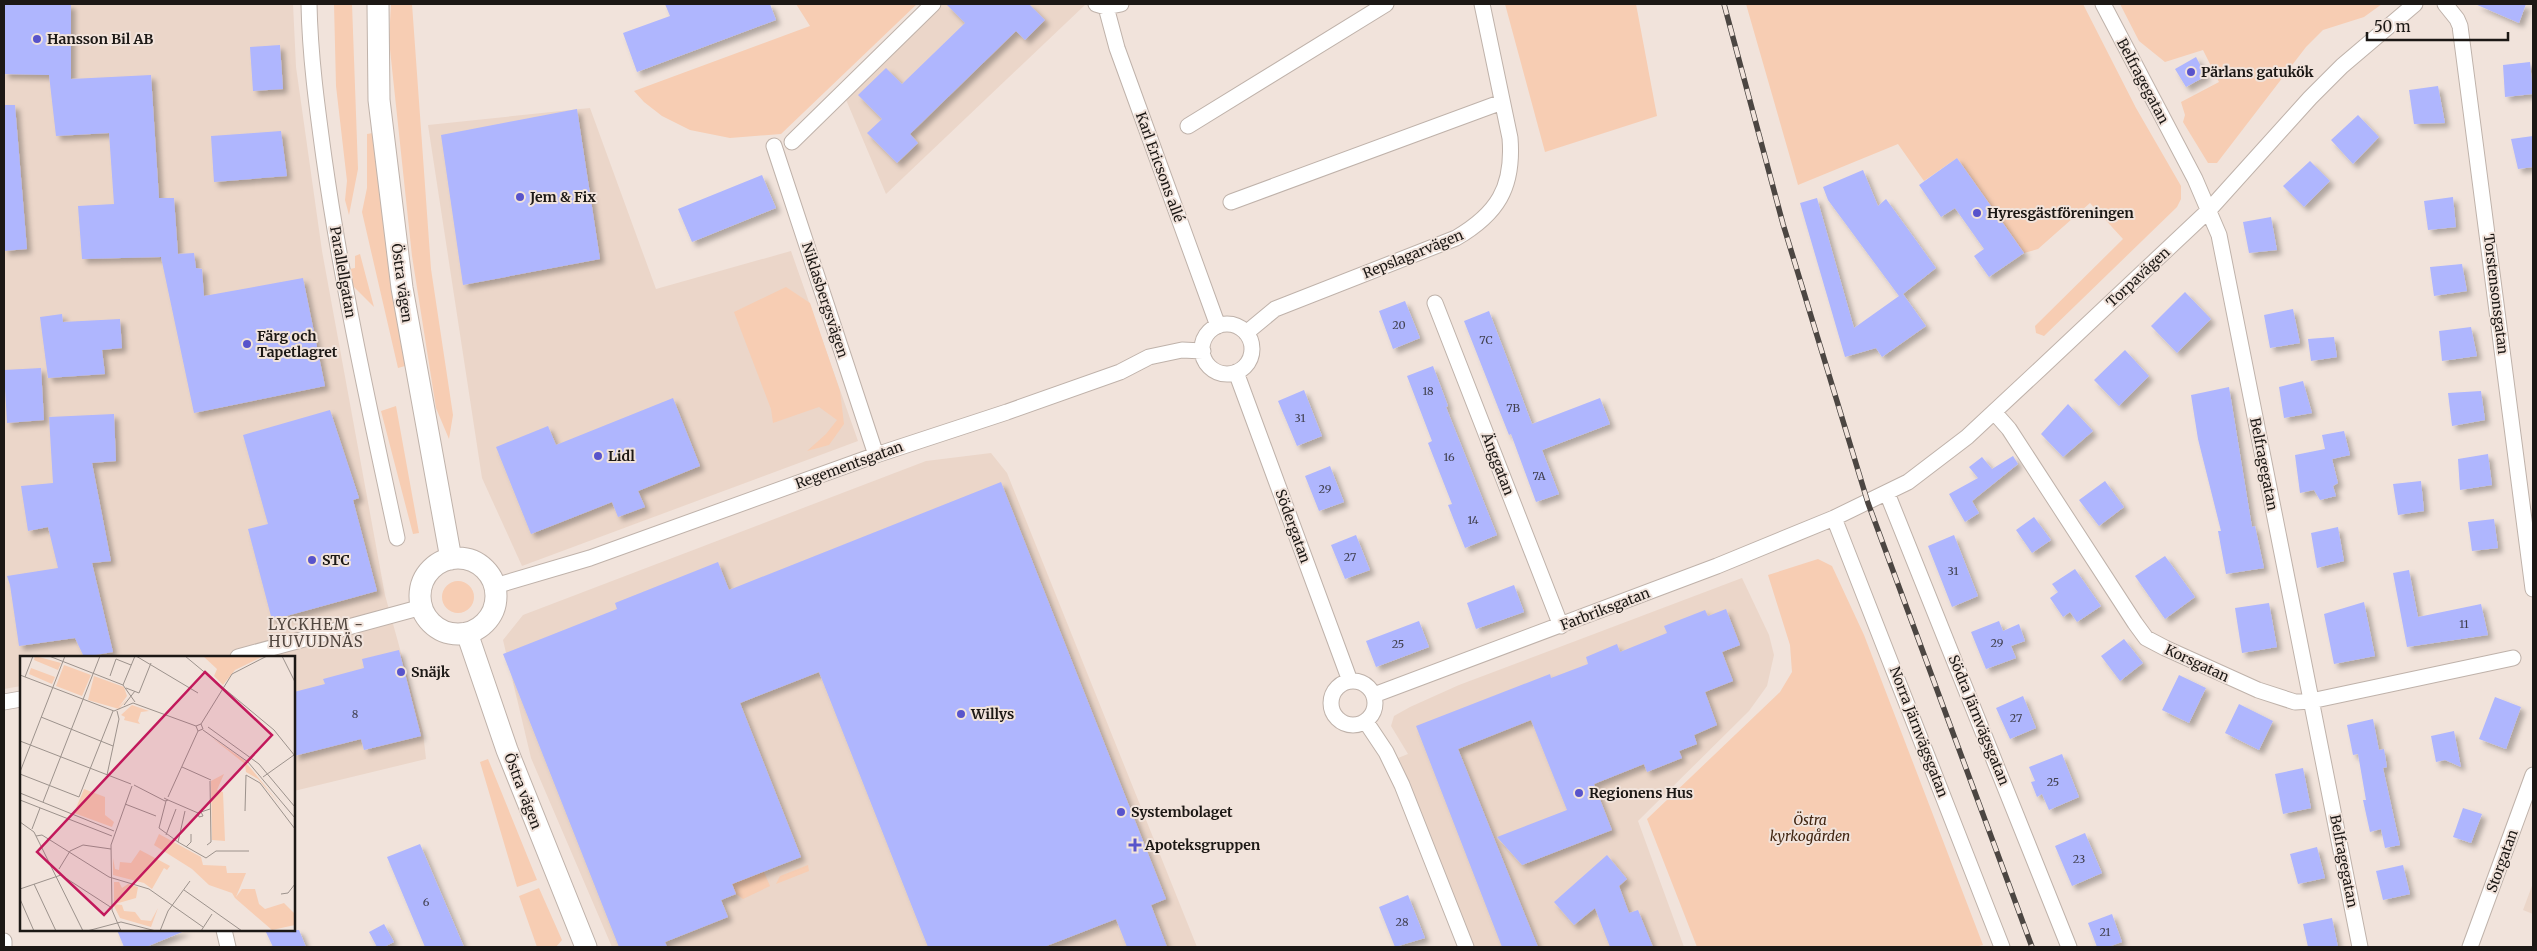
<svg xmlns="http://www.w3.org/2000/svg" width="2537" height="951" font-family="Merriweather,serif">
	<defs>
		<filter id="shadow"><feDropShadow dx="4.5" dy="4.5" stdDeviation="2.5" flood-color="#0004"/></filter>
	</defs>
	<rect width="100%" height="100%" fill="#f1e3db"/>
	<path fill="#ebd6c9" d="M4,4H293L296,67L322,251L385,595L423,732L426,759L294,791V657H21V686L4,689Z
		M938,4H1086L886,194L844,95Z
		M590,108L656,289L791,251L858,441L522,566L482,478L428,125Z
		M991,453L1007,473L1197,947H612L531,758L503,640L523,615L926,461Z
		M1742,578L1769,635L1774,655L1767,686L1749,711L1638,821L1684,947H1470L1393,760L1408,754L1391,726L1394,716L1410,707L1459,685Z
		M2533,883V914L2523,910Z"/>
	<path fill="#f7cdb3" d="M334,4H352L358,169L349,215L345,200L347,181L336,86Z
		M391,4H412L431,269L453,415L449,439L436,408L412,256L389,40Z
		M796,4H917L781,134L730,138L690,130L662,116L644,102L634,91L810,26Z
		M1505,4H1636L1657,116L1545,152Z
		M1746,4H2083L2136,108L2181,186V199L2177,207L2044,336L2036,333L2035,326L2123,239L2090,203L2038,249L2024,253L1957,158L1924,181L1898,144L1798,185Z
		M2120,4H2382L2364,17L2323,30L2306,47L2217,163H2208L2183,122L2185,115L2181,102L2219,82L2203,50L2165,62L2139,41Z
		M373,133L390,277L405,366L398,368L362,212L367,188V134Z
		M360,254L374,307L348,281L344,270L355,268V256Z
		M786,287L810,303L840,391L844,424L829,445L807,451L826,434L837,420L819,407L773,423L771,409L734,312Z
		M396,406L419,533L413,534L381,411Z
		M1818,559L1832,566L1864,635L1983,945L1975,947H1697L1647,819L1780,692L1792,672L1790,645L1768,575Z
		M442 597a16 16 0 1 1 32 0a16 16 0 1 1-32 0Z
		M488,759L537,880L517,887L480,762Z
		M808,865L809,871L776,884L780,876Z
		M764,872L770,886L743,899L736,894L732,884Z
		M539,888L562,940L556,947H537L519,896Z"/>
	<path fill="#afb6fe" filter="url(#shadow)" d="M4,4H71V79L151,75L159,198H174L178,254L194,253L196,268L202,269L204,296L303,278L325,386L194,413L161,257L82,259L78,206L114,204L109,133L56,136L49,75L4,74Z
		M665,4H770L776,20L637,72L623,33L670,16Z
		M946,4H1029L1045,20L1025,40L1016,31L910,134L918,143L897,163L867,133L882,119L858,95L886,68L902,84L965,23Z
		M2475,4H2526L2519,23Z
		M280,45L283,89L253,91L250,47Z
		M2196,57L2206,76L2186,87L2175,69Z
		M2530,62L2533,94L2505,97L2503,65Z
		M2438,86L2445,123L2414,124L2409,90Z
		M4,105H15L27,249L4,251Z
		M577,109L600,259L463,285L441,135Z
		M2358,115L2379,137L2353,164L2331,140Z
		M281,131L287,176L214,182L211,136Z
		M2533,136V167L2518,169L2511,139Z
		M1957,158L2024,253L1989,277L1974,256L1984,249L1955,208L1941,217L1919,185Z
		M2310,161L2330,181L2304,207L2283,186Z
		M1863,170L1878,206L1886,199L1936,268L1903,294L1926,326L1882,357L1876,348L1845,357L1800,203L1817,198L1854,328L1899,296L1828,200L1823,187Z
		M762,175L776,208L692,242L678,209Z
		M2453,197L2456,227L2428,230L2424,201Z
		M2271,217L2277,250L2249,253L2243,222Z
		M2462,264L2467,291L2434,296L2430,267Z
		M2185,292L2211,319L2177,353L2151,326Z
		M1405,301L1420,338L1393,349L1379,311Z
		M2293,309L2300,343L2270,348L2264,315Z
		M1489,311L1532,424L1600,398L1610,424L1542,450L1559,494L1536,502L1511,434L1509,435L1464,321Z
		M62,314L63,322L120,319L122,348L102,350L105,374L48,378L40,317Z
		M2471,327L2477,356L2442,361L2439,331Z
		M2334,337L2337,357L2311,361L2308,339Z
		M2125,350L2149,376L2119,406L2094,380Z
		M1433,366L1448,406L1446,407L1497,535L1465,548L1448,505L1452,504L1428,443L1432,441L1407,376Z
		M41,368L44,420L7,423L4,370Z
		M2303,381L2312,413L2284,418L2279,387Z
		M2229,387L2252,527L2255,526L2264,568L2226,574L2218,531H2221L2198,439L2191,395Z
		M1304,390L1322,436L1297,446L1278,401Z
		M2481,391L2485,420L2452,426L2448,393Z
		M673,398L700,466L638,491L645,507L618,517L612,502L531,534L496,447L548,426L556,445Z
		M2068,404L2093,431L2063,457L2041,434Z
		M330,410L359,498L353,500L377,591L272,620L248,529L268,524L243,435Z
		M114,414L116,461L92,463L111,561L92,563L113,652L84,657L75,638L19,646L10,585L7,576L58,568L48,527L28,531L21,486L53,483L49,417Z
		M2344,431L2350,455L2332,459L2338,483L2333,486L2336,496L2320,500L2314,490L2300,493L2295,455L2325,449L2322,435Z
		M2488,454L2492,485L2460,490L2458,459Z
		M2013,456L2018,464L1972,501L1979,513L1965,522L1949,494L1978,478L1969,467L1982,457L1992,469Z
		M1330,466L1344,502L1319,511L1305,476Z
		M2105,481L2124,507L2099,526L2079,500Z
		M2421,481L2424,511L2398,515L2393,484Z
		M1001,482L1166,899L1151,905L1167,947H1127L1116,919L1044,947H928L819,672L740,703L801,857L732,884L736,894L721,900L728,917L665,942L667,947H619L503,654L617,609L615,603L718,562L729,590Z
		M2034,517L2051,540L2032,553L2016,530Z
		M2494,519L2498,548L2472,551L2468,522Z
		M2338,527L2344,561L2317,568L2311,533Z
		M1356,535L1370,570L1345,579L1331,545Z
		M1954,535L1978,596L1952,607L1928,546Z
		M2165,556L2195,597L2165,619L2135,576Z
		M2075,569L2101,606L2077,622L2070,612L2063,617L2050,598L2058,592L2052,584Z
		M2409,570L2418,617L2481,604L2488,635L2407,647L2393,573Z
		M1514,585L1524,612L1476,629L1467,603Z
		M2364,602L2375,656L2334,664L2324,614Z
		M2269,603L2277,647L2242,653L2235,608Z
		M1726,609L1740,645L1722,652L1733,681L1705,692L1717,725L1694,735L1697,744L1679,751L1682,758L1647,772L1644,764L1594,784L1612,830L1522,865L1497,837L1567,810L1531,720L1458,749L1538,947H1502L1416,726L1550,674L1551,678L1588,664L1586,657L1617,644L1620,652L1667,633L1664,626L1705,610L1708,616Z
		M1419,621L1429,647L1376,667L1366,641Z
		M1999,621L2003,631L2019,624L2025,641L2011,646L2016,658L1986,669L1971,632Z
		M2124,639L2143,663L2120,681L2101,656Z
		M399,650L421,736L364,750L361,739L294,756V692L325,684L323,679L364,668L362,659Z
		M2179,675L2206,688L2189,723L2162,710Z
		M2023,696L2036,728L2010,739L1996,708Z
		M2495,697L2521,707L2506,749L2479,739Z
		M2239,704L2273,721L2259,750L2225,733Z
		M2373,719L2379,750L2384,749L2387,767L2383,768L2400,845L2385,848L2381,829L2370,832L2363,800H2366L2358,754L2353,755L2347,725Z
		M2454,731L2461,767L2445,760L2436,762L2431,736Z
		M2062,754L2079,797L2049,810L2042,794L2037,797L2031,782L2035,781L2029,767Z
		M2303,768L2311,808L2283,814L2275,774Z
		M2463,808L2482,814L2471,843L2453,837Z
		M2085,833L2102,873L2072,886L2055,846Z
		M420,844L464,947H425L387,857Z
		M2317,847L2325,878L2298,884L2290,854Z
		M1607,855L1627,879L1619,886L1629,913L1638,910L1653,947H1610L1595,908L1574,925L1554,902Z
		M2403,865L2410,894L2383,900L2376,871Z
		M1408,895L1425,938L1395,947L1379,907Z
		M2112,914L2122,942L2108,947H2097L2088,923Z
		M2332,918L2338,947H2308L2303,924Z
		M384,924L394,942L384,947H377L369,932Z
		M117,930H187L146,947H124Z
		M265,930H299L306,947H273Z"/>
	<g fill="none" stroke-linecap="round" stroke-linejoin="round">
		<g stroke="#bfb2aa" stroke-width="17">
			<path id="street" d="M309,4C310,56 317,107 324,158C342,286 370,412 397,538
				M1096,4L1106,7L1121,4
				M2103,4L2195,179L2219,235L2360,947
				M2445,4L2457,19L2460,26L2533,589
				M1106,7L1117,48L1218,326
				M1188,126L1386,4
				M792,142L933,4
				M774,146L876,455
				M1231,202L1502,102
				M1435,303L1561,626
				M1202 349a25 25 0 1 1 50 0a25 25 0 1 1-50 0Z
				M1246,333L1275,309L1456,238C1497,214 1514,188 1510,138L1482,4
				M1236,372L1350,681
				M1994,412L2009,429L2135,623L2146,638L2165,648L2258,690L2295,702L2311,701L2513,658
				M1887,493L2069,947
				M1834,518L2002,947
				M495,586L590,558L876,455L1007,412L1120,372L1149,357L1182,350L1203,351
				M238,657L422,607
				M1331 703a22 22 0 1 1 44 0a22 22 0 1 1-44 0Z
				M1374,695L1717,566L1834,518L1908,482L1967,437L2040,369L2209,210L2310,98L2342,66L2415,4
				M4,702L21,699
				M1366,722L1386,752L1402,785L1466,947
				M224,930L228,947
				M4,941V947
				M2470,947L2533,775"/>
		</g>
		<g stroke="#bfb2aa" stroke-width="23">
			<path id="secondary" d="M378,4L379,100L402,288L451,559
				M420 596a38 38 0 1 1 76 0a38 38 0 1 1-76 0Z
				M467,633L507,750L586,947"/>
		</g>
		<use href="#street" stroke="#fff" stroke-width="15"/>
		<use href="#secondary" stroke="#fff" stroke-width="21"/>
		<g stroke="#4c4642" stroke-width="5.5">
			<path id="rail" d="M1724,4L1783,224L1868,503L2032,947"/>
		</g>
		<use href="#rail" stroke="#f1e3db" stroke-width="4" stroke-dasharray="11" stroke-linecap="butt"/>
	</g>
	<g fill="#5853cb" stroke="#f1e3db" stroke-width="2">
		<circle cx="37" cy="39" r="5"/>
		<circle cx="2191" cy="72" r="5"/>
		<circle cx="520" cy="197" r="5"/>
		<circle cx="1977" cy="213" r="5"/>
		<circle cx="247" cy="344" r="5"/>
		<circle cx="598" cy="456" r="5"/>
		<circle cx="312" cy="560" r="5"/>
		<circle cx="401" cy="672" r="5"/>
		<circle cx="961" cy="714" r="5"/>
		<circle cx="1579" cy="793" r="5"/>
		<circle cx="1121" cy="812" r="5"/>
		<path d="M1132.5 837.5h5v5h5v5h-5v5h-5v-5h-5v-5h5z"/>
	</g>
	<g text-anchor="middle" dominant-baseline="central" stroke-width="4" stroke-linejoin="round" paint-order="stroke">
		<g font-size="11" fill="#41404f">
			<text x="1399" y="325">20</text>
			<text x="1486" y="340">7C</text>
			<text x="1428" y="391">18</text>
			<text x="1513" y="408">7B</text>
			<text x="1300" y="418">31</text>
			<text x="1449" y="457">16</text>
			<text x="1539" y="476">7A</text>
			<text x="1325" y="489">29</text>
			<text x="1473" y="520">14</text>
			<text x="1350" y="557">27</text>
			<text x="1953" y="571">31</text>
			<text x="2464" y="624">11</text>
			<text x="1997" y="643">29</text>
			<text x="1398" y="644">25</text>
			<text x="355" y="714">8</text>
			<text x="2016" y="718">27</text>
			<text x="2053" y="782">25</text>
			<text x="2079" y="859">23</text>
			<text x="426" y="902">6</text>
			<text x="1402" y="922">28</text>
			<text x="2105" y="932">21</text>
		</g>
		<g font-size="14" font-weight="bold" fill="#1c1815" stroke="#f1e3db" text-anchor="start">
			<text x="47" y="39">Hansson Bil AB</text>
			<text x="2201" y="72">Pärlans gatukök</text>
			<text x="530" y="197">Jem &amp; Fix</text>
			<text x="1987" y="213">Hyresgästföreningen</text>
			<text x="257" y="336">Färg och<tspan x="257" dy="16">Tapetlagret</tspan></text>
			<text x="608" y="456">Lidl</text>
			<text x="322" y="560">STC</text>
			<text x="411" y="672">Snäjk</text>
			<text x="971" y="714">Willys</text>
			<text x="1589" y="793">Regionens Hus</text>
			<text x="1131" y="812">Systembolaget</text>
			<text x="1145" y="845">Apoteksgruppen</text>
		</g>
		<g font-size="14" fill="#1c1815" stroke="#f1e3db">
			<text transform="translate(2143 81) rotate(62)">Belfragegatan</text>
			<text transform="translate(1160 167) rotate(70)">Karl Ericsons allé</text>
			<text transform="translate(1413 254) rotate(-22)">Repslagarvägen</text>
			<text transform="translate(343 272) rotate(80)">Parallellgatan</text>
			<text transform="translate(2138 277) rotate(-43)">Torpavägen</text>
			<text transform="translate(402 283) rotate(82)">Östra vägen</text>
			<text transform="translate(2496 294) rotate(83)">Torstensonsgatan</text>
			<text transform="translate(825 300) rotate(72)">Niklasbergsvägen</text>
			<text transform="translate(1498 464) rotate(69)">Änggatan</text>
			<text transform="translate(2264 464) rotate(79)">Belfragegatan</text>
			<text transform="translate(849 465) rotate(-20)">Regementsgatan</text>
			<text transform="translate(1293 526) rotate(70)">Södergatan</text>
			<text transform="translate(1605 609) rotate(-21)">Farbriksgatan</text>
			<text transform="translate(2197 663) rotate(25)">Korsgatan</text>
			<text transform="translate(1979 720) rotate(68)">Södra Järnvägsgatan</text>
			<text transform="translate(1919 732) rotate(69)">Norra Järnvägsgatan</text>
			<text transform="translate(523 791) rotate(69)">Östra vägen</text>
			<text transform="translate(2344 861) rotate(79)">Belfragegatan</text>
			<text transform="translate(2502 861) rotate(-70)">Storgatan</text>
		</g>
		<g font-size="14" font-style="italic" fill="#402410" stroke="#f1e3db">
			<text x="1810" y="820">Östra<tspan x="1810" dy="16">kyrkogården</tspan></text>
		</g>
		<g font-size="15" letter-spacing="1" fill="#524740" stroke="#f1e3db">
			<text x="316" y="624">LYCKHEM -<tspan x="316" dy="17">HUVUDNÄS</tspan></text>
		</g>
	</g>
	<g transform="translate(20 656)">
		<rect width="275" height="275" fill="#f1e3db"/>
		<path d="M15,0L41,7L38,14L14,4ZM183,0H244L215,14L203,29L194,20L197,13ZM44,9L71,19L62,40L36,30ZM11,12L35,21L32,28L9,18ZM74,20L104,31L107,40L98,52L108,42L99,53L68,44ZM112,49L129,55L121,56L118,65L120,68L104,64L105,61L101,59ZM191,81L224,104L262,151L238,123L226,116L225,108ZM204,118L197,134L203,136L205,185L192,184L191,125ZM64,133L85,141V159L94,166L92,171L54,157ZM139,178L181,201L183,209L206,210L207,217H226L216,241L222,233H235L239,248L245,253L264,247L275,258V269L252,274L215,242L212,237L189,229L172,213L134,189ZM120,194L150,210L147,214L144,212L132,233L124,227L93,219V202L95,213L99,214L100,206L111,207ZM94,226H99L102,232L108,228L118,231L116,242L95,248L102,249L104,255L115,256L121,264L131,265L138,252L131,271L100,262L94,250Z" fill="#f7cdb3"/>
		<path fill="none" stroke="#9c928c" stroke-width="1" d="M29,0L103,29L115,46M116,0L178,37M165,0L254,74L275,100M262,0L275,26M0,19L94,55L113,47L176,70L181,68L183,73L178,75L176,70M90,20L96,3L111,9M5,21L13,0M103,29L115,0M106,32L119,37L131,7M104,49L115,35M21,61L93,90M181,68L212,18L247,0M188,71L239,108L275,151M183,74L228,106L275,162M0,85L111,128M162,111L191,124M0,116L45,0M0,118L59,141L93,55M87,119L99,63L97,55M243,121L274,99M114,129L145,145L148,144L144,142M0,137L94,175M148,141L178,75M0,144L92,180M148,144L178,157M146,145L139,172L158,186L186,202L196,195H229M23,146L80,0M105,148L136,160M225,155L226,119L240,127L275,173M181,156L183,160L179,161L178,157L190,153M0,166L14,176L63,275M12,173L20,152M146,179L156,153M16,180L22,179L89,221L129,233L183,271M158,186L165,155M187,189L191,186L190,125M166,191L171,186V178M39,213L50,195L63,189L91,193M14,228L36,275M0,233L41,219L92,252M164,234L222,275M261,238L268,237L275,228M0,243L14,275M67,275L101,266L136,275M101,275L92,254L91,189L112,130M140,275L148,255L170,225M181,275L192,258"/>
		<path fill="#c2185b" fill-opacity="0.15" stroke="#c2185b" stroke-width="2.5" d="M185,16L252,79L84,259L17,196Z"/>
		<rect width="275" height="275" fill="none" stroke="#1c1815" stroke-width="2.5"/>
	</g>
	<rect width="2537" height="951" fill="none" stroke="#1c1815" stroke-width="10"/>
	<path d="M2367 32v8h141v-8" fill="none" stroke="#1c1815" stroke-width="2.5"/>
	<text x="2374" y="32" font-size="15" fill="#1c1815" stroke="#f1e3db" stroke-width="4" paint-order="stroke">50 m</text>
</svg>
